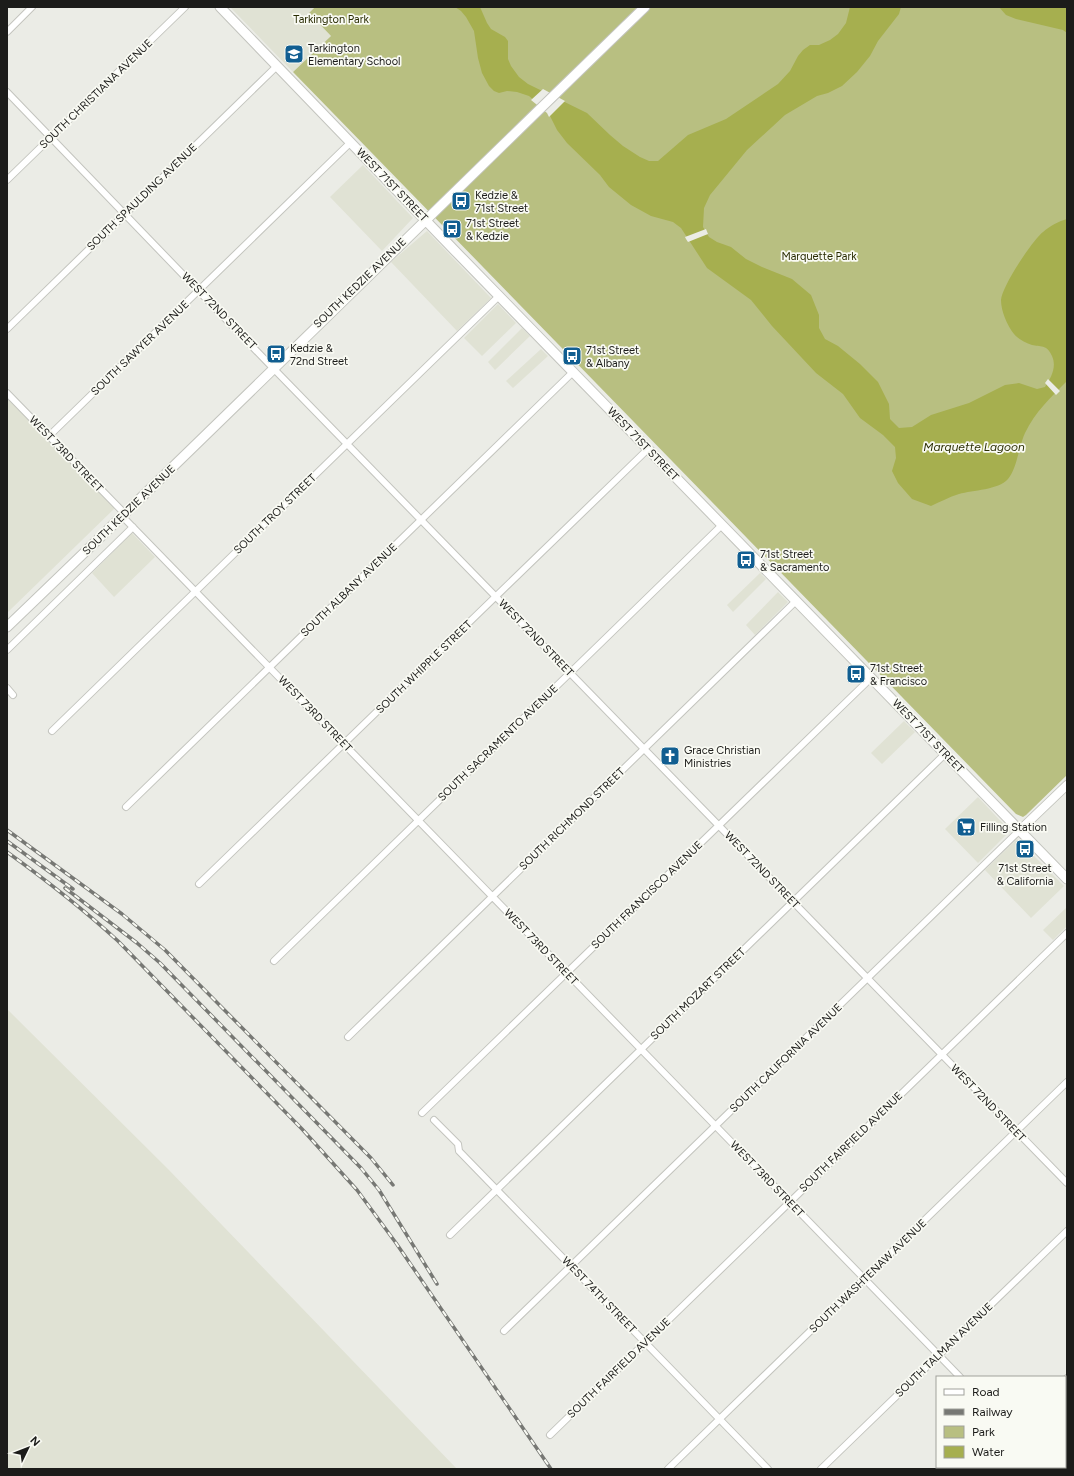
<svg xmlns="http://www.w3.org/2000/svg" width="1074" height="1476" font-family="Figtree,sans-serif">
	<rect width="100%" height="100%" fill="#ebece6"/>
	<path fill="#e0e2d4" d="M230,7H315L309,13L331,36L293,72Z
		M363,165L413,218L382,251L330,197Z
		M427,231L491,298L457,331L391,262Z
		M498,304L516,323L482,356L464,338Z
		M522,328L530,336L495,370L488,362Z
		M541,349L548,356L513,388L506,381Z
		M7,397L115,508L7,613Z
		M132,533L155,557L114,597L92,573Z
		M760,573L766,579L733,612L727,605Z
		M778,592L788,602L755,635L746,625Z
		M904,721L915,732L882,764L871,753Z
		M978,797L1010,831L978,863L945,829Z
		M1017,839L1064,886L1031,918L985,870Z
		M1067,907V926L1053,940L1043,930Z
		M7,1009L168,1169L457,1469H7Z"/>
	<path fill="#b8bf81" d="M315,7H1067V775L1026,815L1023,817L1016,814L293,72L331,36L309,13Z"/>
	<path fill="#a6af4f" d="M455,7H480L487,23L491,29L505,37L508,41V59L511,66L519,77L528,84L587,113L610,135L623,146L640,157L649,161H658L688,135L726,119L778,84L790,71L798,56L803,50L810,45H819L830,40L838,34L846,23L850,7H901L899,14L878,41L870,56L857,72L842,86L828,93L817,96L785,115L747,150L710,195L704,208L703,227L709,237L717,242L731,247L746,259L762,267L792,279L811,295L819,315V328L825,339L838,346L860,364L878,382L889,404L890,419L899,428L912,427L931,415L969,403L1005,385L1019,383L1037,389L1045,387C1051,378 1057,367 1052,356C1047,344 1040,347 1032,345C1026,343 1018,339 1014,334C1007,325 1001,311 1001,300C1002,286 1032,241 1043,232C1050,226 1059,221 1067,219V381C1051,397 1035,412 1025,433C1019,446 1017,468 1008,479C998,490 973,490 959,494C949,497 940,502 931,506L912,499L898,483L892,471L896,458L895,447L883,435L860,418L843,394L816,373L772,326L751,300L707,268L681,228L673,222L651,216L631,205L609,187L600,175L567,143L557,130L548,112L529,96L517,92L507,91L499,93L494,91L489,86L482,73L478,58L474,31L466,17L461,11Z
		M999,7H1067V33L1063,30L1016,19L1006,15Z"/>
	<path fill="#ebece6" d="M543,89L565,101L549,117L547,113L531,100Z
		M706,229L708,234L688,242L686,239L685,237Z
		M1048,379L1060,391L1056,395L1045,383Z"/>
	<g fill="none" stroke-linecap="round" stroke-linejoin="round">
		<g stroke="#c3c4be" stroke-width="8">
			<path id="minor" d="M7,32L32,7
				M7,92L273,368L1067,1183
				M7,180L185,7
				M7,329L277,66
				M7,393L125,514
				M49,436L351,142
				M122,516L960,1377
				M7,650L133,527
				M7,688L13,695
				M52,731L499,296
				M126,807L573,372
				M199,884L648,449
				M274,961L722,525
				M348,1037L796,601
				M422,1113L871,678
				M434,1120L458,1144L459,1151L768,1469
				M450,1235L945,754
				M504,1331L1020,830
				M1065,1380L1067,1378
				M550,1435L1067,933
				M1048,1467L1050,1469
				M668,1469L1067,1082
				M821,1469L1067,1231
				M974,1469L976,1467"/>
		</g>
		<g stroke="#c3c4be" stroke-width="10">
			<path id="tertiary" d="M1020,830L1067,785"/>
		</g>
		<g stroke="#c3c4be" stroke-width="11">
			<path id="secondary" d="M220,7L460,256L1067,879
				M7,627C221,422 432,213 645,7"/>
		</g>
		<use href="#minor" stroke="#fff" stroke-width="6"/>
		<use href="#tertiary" stroke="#fff" stroke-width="8"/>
		<use href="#secondary" stroke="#fff" stroke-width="9"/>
		<g stroke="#777874" stroke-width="3.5">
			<path id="rail" d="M7,830L122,914L165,950L371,1158L393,1185
				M7,841L73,889
				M7,852C46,880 83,909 118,941L302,1129L357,1190L396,1243L551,1469
				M65,888L137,943L160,963L361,1168L379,1190L437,1284"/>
		</g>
		<use href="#rail" stroke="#f9faf3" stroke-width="2" stroke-dasharray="6" stroke-linecap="butt"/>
	</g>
	<defs>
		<g id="school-square" transform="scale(1)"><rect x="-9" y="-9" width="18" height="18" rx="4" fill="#115e91" stroke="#f9faf3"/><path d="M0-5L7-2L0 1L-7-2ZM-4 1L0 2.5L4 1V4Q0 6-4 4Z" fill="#fff"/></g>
		<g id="bus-square" transform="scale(1)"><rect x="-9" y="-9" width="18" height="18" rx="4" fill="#115e91" stroke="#f9faf3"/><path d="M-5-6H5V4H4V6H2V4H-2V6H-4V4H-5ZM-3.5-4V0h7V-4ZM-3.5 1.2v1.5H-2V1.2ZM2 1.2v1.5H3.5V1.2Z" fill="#fff"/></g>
		<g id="church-square" transform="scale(1)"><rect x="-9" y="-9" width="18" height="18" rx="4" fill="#115e91" stroke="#f9faf3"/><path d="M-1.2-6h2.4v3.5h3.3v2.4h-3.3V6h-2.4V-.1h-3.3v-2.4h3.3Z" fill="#fff"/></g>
		<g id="supermarket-square" transform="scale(1)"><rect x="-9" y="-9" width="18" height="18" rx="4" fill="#115e91" stroke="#f9faf3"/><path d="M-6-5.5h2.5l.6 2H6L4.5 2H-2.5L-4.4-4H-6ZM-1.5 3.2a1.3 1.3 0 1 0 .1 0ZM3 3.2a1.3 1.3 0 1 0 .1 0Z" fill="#fff"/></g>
	</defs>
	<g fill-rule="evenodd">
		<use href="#school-square" x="294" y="54"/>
		<use href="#bus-square" x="461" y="201"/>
		<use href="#bus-square" x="452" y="229"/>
		<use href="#bus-square" x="276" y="354"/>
		<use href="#bus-square" x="572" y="356"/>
		<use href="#bus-square" x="746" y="560"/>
		<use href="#bus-square" x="856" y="674"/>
		<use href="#church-square" x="670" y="756"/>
		<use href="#supermarket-square" x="966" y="827"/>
		<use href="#bus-square" x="1025" y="849"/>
	</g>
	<g text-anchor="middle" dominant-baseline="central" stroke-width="3.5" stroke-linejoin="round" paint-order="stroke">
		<g font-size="11" fill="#292c03" stroke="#f9faf3">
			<text x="331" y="19">Tarkington Park</text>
			<text x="819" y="256">Marquette Park</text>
		</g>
		<g font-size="11" fill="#1c1c1a" stroke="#f9faf3" text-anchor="start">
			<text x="308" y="48">Tarkington<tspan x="308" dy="13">Elementary School</tspan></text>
			<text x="475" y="195">Kedzie &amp;<tspan x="475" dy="13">71st Street</tspan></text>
			<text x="466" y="223">71st Street<tspan x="466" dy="13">&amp; Kedzie</tspan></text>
			<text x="290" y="348">Kedzie &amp;<tspan x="290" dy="13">72nd Street</tspan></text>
			<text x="586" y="350">71st Street<tspan x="586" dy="13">&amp; Albany</tspan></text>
			<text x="760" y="554">71st Street<tspan x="760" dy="13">&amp; Sacramento</tspan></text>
			<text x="870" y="668">71st Street<tspan x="870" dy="13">&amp; Francisco</tspan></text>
			<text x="684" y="750">Grace Christian<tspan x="684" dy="13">Ministries</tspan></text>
			<text x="980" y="827">Filling Station</text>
			<text x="1025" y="868" text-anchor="middle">71st Street<tspan x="1025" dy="13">&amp; California</tspan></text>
		</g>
		<g font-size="11" fill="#1c1c1a" stroke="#f9faf3">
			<text transform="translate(96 94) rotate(-44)">SOUTH CHRISTIANA AVENUE</text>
			<text transform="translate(392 185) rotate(46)">WEST 71ST STREET</text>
			<text transform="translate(142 197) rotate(-44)">SOUTH SPAULDING AVENUE</text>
			<text transform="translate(360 283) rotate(-44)">SOUTH KEDZIE AVENUE</text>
			<text transform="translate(219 311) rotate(46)">WEST 72ND STREET</text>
			<text transform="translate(140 348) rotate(-44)">SOUTH SAWYER AVENUE</text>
			<text transform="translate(643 444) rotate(46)">WEST 71ST STREET</text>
			<text transform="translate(66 454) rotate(46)">WEST 73RD STREET</text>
			<text transform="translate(129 510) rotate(-44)">SOUTH KEDZIE AVENUE</text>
			<text transform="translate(275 514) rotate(-44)">SOUTH TROY STREET</text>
			<text transform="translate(349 590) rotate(-44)">SOUTH ALBANY AVENUE</text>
			<text transform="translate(536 638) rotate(46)">WEST 72ND STREET</text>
			<text transform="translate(424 667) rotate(-44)">SOUTH WHIPPLE STREET</text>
			<text transform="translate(315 714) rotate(46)">WEST 73RD STREET</text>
			<text transform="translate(928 736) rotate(46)">WEST 71ST STREET</text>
			<text transform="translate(498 743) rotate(-44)">SOUTH SACRAMENTO AVENUE</text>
			<text transform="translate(572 819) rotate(-44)">SOUTH RICHMOND STREET</text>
			<text transform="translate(762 870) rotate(46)">WEST 72ND STREET</text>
			<text transform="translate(647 895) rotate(-44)">SOUTH FRANCISCO AVENUE</text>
			<text transform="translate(541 947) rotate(46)">WEST 73RD STREET</text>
			<text transform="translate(698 994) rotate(-44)">SOUTH MOZART STREET</text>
			<text transform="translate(786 1058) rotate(-44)">SOUTH CALIFORNIA AVENUE</text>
			<text transform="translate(988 1103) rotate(46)">WEST 72ND STREET</text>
			<text transform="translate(851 1142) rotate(-44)">SOUTH FAIRFIELD AVENUE</text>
			<text transform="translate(767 1179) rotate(46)">WEST 73RD STREET</text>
			<text transform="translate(868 1276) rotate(-44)">SOUTH WASHTENAW AVENUE</text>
			<text transform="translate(599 1295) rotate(46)">WEST 74TH STREET</text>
			<text transform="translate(944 1350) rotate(-44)">SOUTH TALMAN AVENUE</text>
			<text transform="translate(619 1368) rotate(-44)">SOUTH FAIRFIELD AVENUE</text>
		</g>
		<g font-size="12" font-style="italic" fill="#2b2e04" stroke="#f9faf3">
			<text x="974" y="447">Marquette Lagoon</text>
		</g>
	</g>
	<rect width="1074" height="1476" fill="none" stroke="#1c1c1a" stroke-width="16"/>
	<rect x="936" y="1376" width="130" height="92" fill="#f9faf3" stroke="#a1a19c"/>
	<rect x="944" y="1389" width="20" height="6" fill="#ffffff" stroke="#a1a19c"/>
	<text x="972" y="1396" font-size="12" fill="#1c1c1a">Road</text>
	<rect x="944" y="1409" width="20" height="6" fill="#777874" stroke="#a1a19c"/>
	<text x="972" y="1416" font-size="12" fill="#1c1c1a">Railway</text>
	<rect x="944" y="1426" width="20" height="12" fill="#b8bf81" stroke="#a1a19c"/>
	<text x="972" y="1436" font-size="12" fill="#1c1c1a">Park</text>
	<rect x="944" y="1446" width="20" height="12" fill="#a6af4f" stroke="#a1a19c"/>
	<text x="972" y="1456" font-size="12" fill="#1c1c1a">Water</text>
	<g transform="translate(28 1448) rotate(47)" stroke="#f9faf3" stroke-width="3" paint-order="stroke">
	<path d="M0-3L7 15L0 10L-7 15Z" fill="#1c1c1a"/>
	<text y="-6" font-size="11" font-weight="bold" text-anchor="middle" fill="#1c1c1a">N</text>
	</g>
</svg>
